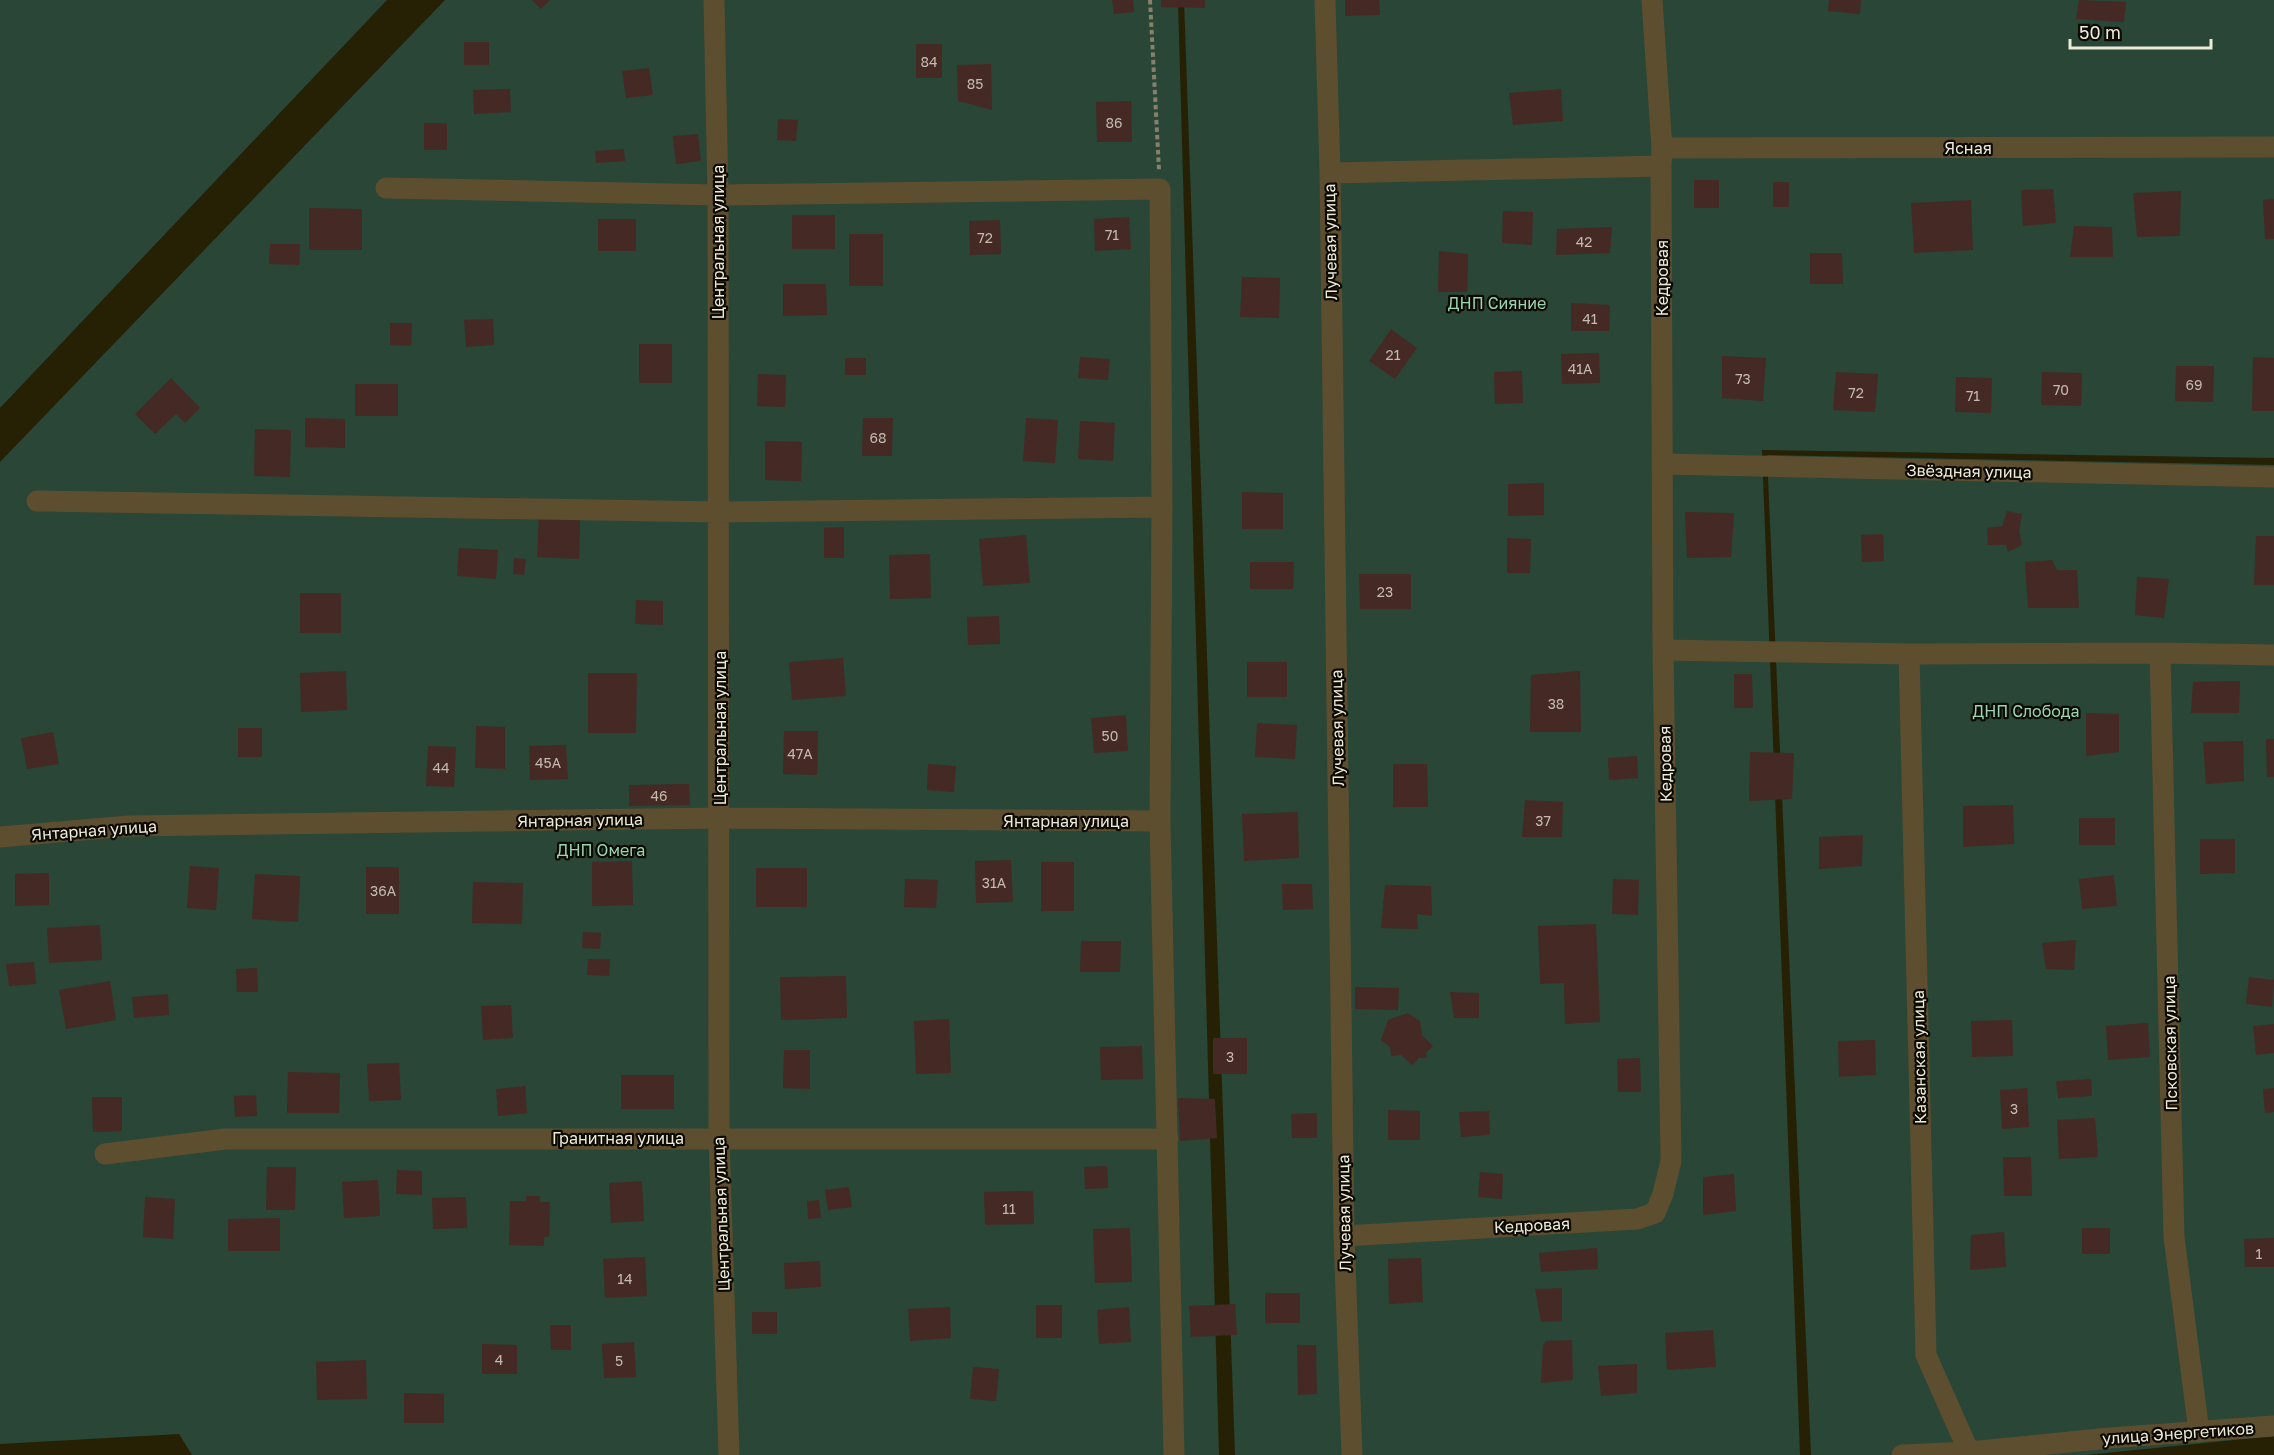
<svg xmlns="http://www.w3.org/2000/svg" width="2274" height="1455" font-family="'Golos Text',sans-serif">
	<rect width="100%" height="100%" fill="#262005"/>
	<path fill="#294637" d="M0,0H387L0,408Z
		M445,0H1178L1219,1455H192L179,1434L0,1444V462Z
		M1184,0H2274V458L1762,450L1800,1455H1235Z
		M1767,455L2274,465V1436L2086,1455H1811Z"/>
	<path fill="#452925" d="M532,0H550L541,9Z
		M1112,0H1133L1134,12L1114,14Z
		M1161,0H1205V8L1161,7Z
		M1345,0H1379L1380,15L1345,16Z
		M1829,0H1861L1860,14L1828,11Z
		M2079,0L2126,2L2124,22L2076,19Z
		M464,42H489V65H464Z
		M916,44H942V78H916Z
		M991,64L992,110L958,101L957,65Z
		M649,68L653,95L626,98L622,71Z
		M510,89L511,112L474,114L473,90Z
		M1561,89L1563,121L1513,125L1509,93Z
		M1131,101L1132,142H1097L1096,102Z
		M778,119L798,120L796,141L777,140Z
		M424,123H447V150H424Z
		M698,134L701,161L676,164L673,136Z
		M624,149L625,161L596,163L595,151Z
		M1694,180H1719V208H1694Z
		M1773,182H1789V207H1773Z
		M2053,189L2056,223L2023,226L2021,190Z
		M2181,191L2180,236L2137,237L2133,193Z
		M2274,199V239H2265L2263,200Z
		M1971,200L1973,250L1914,253L1911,203Z
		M309,208L362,209V250H309Z
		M1503,211L1533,212L1532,245L1502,243Z
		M792,215H835V249H792Z
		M1129,217L1131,249L1095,251L1094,219Z
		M598,219H636V251H598Z
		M1000,220L1001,254L970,255L969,221Z
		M2074,226L2112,227L2113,257H2070Z
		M1612,227L1610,253L1556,255L1557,229Z
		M849,234H883V286H849Z
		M270,244H300L299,265L269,264Z
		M1439,251L1468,254L1467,292H1438Z
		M1810,253H1842L1843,284H1810Z
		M1242,277L1280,278L1279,318L1240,317Z
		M783,284H826L827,315L783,316Z
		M1571,303L1610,305L1609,331H1571Z
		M493,319L494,345L466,347L464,320Z
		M390,323H412L411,346L390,345Z
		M1391,329L1417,348L1395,379L1369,361Z
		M639,344H672V383H639Z
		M1599,353L1600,383L1562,384L1561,354Z
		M1722,356L1766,358L1763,401L1722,398Z
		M1080,357L1110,359L1108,380L1078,378Z
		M2253,357L2274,358V411H2252Z
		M845,358H866V375H845Z
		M2176,366H2214L2213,402L2175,401Z
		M1522,371L1523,403L1495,404L1494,372Z
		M1836,372L1878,374L1875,412L1833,410Z
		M2042,372L2082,373L2081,406L2041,405Z
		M758,374L786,375L785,407L757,406Z
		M1956,377L1992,378L1991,413L1955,412Z
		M171,378L200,408L185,423L176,414L155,434L135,414Z
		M355,384H398V416H355Z
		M305,418L345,419V448L305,447Z
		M863,418H893L892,456H862Z
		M1026,418L1058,420L1055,463L1023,461Z
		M1080,421L1115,423L1113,461L1078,459Z
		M255,429L291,430L290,477L254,476Z
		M765,441L802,442L801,481L765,480Z
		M1544,483V515L1508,516V484Z
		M1242,492L1283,493V529H1242Z
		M2007,511L2022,514L2019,531L2022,545L2008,552L2006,545H1988L1987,528L2002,526Z
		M1685,512L1734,513L1731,557L1687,558Z
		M539,517L580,519L579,559L537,557Z
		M844,527V558H824V528Z
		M1883,534L1884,561L1862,562L1861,535Z
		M1026,535L1030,583L983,586L979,539Z
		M2256,536H2274V585H2254Z
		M1507,538L1531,539L1530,573H1507Z
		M459,548L498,550L496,579L457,576Z
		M930,554L931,598L890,599L889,555Z
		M514,558L526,559L524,575L513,574Z
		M2052,560L2057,570H2077L2079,608H2028L2025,562Z
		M1250,562H1294L1293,589H1250Z
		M1359,574H1411V609H1360Z
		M2137,577L2169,579L2164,618L2135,615Z
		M300,593H341V633H300Z
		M636,600L663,601V625L635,624Z
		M999,616L1000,644L968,645L967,617Z
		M843,658L846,696L792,700L789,662Z
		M1247,662H1287V697H1247Z
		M346,671L347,710L301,712L300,673Z
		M1580,671L1581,732H1530L1531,675Z
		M588,673H637L636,733H588Z
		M1734,674H1752L1753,708H1734Z
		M2240,681L2239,713H2191L2193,682Z
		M2086,713L2119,714V752L2086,756Z
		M1126,715L1128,751L1094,753L1091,718Z
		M1257,723L1297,725L1295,759L1255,757Z
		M476,726L505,727V769L475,768Z
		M238,728H262V757H238Z
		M784,731H818L817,775L783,774Z
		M53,732L59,764L27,769L21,738Z
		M2266,739H2274V777H2267Z
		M2243,741L2244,781L2206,784L2203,742Z
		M566,745L568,779L530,780L529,746Z
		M428,746L456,747L454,787L426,786Z
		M1750,752L1794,753L1792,799L1749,801Z
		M1637,756L1638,778L1609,780L1608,758Z
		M928,764L956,766L954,792L927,790Z
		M1393,764H1427L1428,807H1393Z
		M689,784L690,805L629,806V785Z
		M1525,800L1563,802L1562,837H1522Z
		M2013,805L2014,844L1963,847V806Z
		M1298,812L1299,858L1244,861L1242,814Z
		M2079,818H2115V845H2079Z
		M1863,835L1862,866L1819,869V837Z
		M2200,839H2235V873L2200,874Z
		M1011,860L1013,902L976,903L975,861Z
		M632,861L633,905L592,906V862Z
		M1041,862H1074V911H1041Z
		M190,866L219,868L216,910L187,908Z
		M366,867H399V914H366Z
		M756,868H807V907H756Z
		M49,873V905L15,906V874Z
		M255,874L300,876L298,922L252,919Z
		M2114,875L2117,906L2082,909L2079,879Z
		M905,879L938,880L936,908L904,907Z
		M1613,879L1639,880L1638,915L1612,914Z
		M473,882L523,883L522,924L472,923Z
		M1282,884H1312L1313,909L1283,910Z
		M1385,885L1431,886L1432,916L1417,914L1418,929L1381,928Z
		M1596,924L1600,1022L1565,1024L1564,983L1540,984L1538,926Z
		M100,925L102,960L49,963L47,928Z
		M583,932L601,933L600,949L582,948Z
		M2076,940L2074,970L2046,969L2042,943Z
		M1081,941H1121L1120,972H1080Z
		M588,959H610L609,976L587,975Z
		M34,962L36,984L9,986L6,964Z
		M257,968L258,992H237L236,969Z
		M846,976L847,1018L781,1020L780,977Z
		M2249,977L2274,980L2272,1007L2246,1004Z
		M110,981L116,1020L66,1029L59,990Z
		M1355,987L1399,988L1398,1010L1355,1009Z
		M1450,992L1479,993V1018H1454Z
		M168,994L169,1015L134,1018L132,997Z
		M511,1005L513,1038L483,1040L481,1006Z
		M1408,1013L1420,1021L1422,1035L1433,1046L1426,1053L1427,1058H1419L1412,1065L1401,1055L1391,1056L1390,1047L1381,1040L1388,1020Z
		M949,1019L951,1073L916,1074L914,1021Z
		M2012,1020L2013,1056L1972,1057L1971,1021Z
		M2148,1023L2150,1057L2108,1060L2106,1026Z
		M2274,1024V1053L2256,1055L2253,1026Z
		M1213,1038H1247V1074H1213Z
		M1875,1040L1876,1075L1839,1077L1838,1041Z
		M1142,1046L1143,1079L1101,1080L1100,1047Z
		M784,1050H810V1089L783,1088Z
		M1640,1058L1641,1092H1618L1617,1059Z
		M399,1063L401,1100L369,1101L367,1064Z
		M288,1072L340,1073L339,1113H287Z
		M621,1075H674V1109H621Z
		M2091,1079L2092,1096L2058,1098L2056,1081Z
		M525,1086L527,1113L498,1116L496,1089Z
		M2027,1088L2029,1127L2002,1129L2000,1090Z
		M2274,1088V1112L2265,1113L2263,1089Z
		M256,1095L257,1116L235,1117L234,1096Z
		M92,1097H122V1131L93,1132Z
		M1178,1098L1215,1099L1217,1138L1180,1141Z
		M1388,1110L1420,1111V1140H1388Z
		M1489,1111L1490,1135L1461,1137L1459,1112Z
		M1317,1113V1138H1292L1291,1114Z
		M2095,1118L2098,1157L2059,1159L2057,1120Z
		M2003,1157H2031L2032,1196H2004Z
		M1107,1166L1108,1188L1085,1189L1084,1167Z
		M267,1167H296L295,1210H266Z
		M397,1170L422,1171V1195L396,1194Z
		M1480,1172L1503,1174L1502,1199L1478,1197Z
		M1734,1174L1736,1211L1703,1215V1177Z
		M378,1180L380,1216L344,1218L342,1182Z
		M642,1181L644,1221L611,1223L609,1183Z
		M849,1187L852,1207L828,1210L825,1190Z
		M1033,1191L1034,1224L985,1225L984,1192Z
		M526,1196H540V1202H550L549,1237H544V1246L509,1245L510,1201H526Z
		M145,1197L175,1199L173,1239L143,1237Z
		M466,1197L467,1228L433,1229L432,1198Z
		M819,1200L821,1218L808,1219L807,1201Z
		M280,1218V1251H228V1219Z
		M1130,1228L1132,1282L1095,1283L1093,1229Z
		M2082,1228H2110V1254H2082Z
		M2004,1232L2006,1267L1970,1270L1971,1235Z
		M2274,1238V1267H2245L2244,1239Z
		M1597,1248L1598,1269L1541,1272L1539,1253Z
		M645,1257L647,1296L605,1298L603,1259Z
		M1421,1258L1423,1302L1389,1304L1388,1259Z
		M820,1261L821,1287L785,1289L784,1263Z
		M1562,1288V1321L1541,1322L1535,1289Z
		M1265,1293H1300V1323H1265Z
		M1235,1304L1237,1335L1191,1337L1189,1306Z
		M1036,1305H1062V1338H1036Z
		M950,1307L951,1338L910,1341L908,1309Z
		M1129,1307L1131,1342L1099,1344L1097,1310Z
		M752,1312H777V1334H752Z
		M550,1325H571V1350H551Z
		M1713,1330L1716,1367L1667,1370L1665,1333Z
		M1572,1340L1573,1380L1541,1383L1543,1345L1546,1341Z
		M634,1342L636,1377L604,1378L602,1344Z
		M482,1344L517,1345V1374H482Z
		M1297,1345H1316L1317,1394L1298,1395Z
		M366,1360L367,1399L317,1400L316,1362Z
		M1637,1364V1393L1601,1396L1598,1366Z
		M973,1367L999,1369L996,1401L970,1399Z
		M404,1393L444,1394V1423H404Z"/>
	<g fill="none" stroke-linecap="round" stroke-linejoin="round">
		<path stroke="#86816b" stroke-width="4" stroke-dasharray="4.5 3" stroke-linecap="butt" d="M1150,0L1159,170"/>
		<path stroke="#5d4e30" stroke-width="21" d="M714,0L718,195L719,1138L729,1455
			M1325,0L1330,173L1344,1236L1352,1455
			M1662,148L2274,147
			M1330,173L1661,166
			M386,188L718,195L1160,189L1162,507L1160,821L1174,1455
			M1663,464L2274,477
			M37,501L719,512L1162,507
			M1663,650L1909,654L2160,653L2274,655
			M2160,653L2174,1237L2199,1432
			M1909,654L1926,1355L1969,1452
			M0,837L129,826L720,818L1160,821
			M105,1154L225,1139H1168
			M1344,1236L1637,1219L1655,1213L1663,1194L1671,1161L1663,650L1661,166L1662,148L1652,0
			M1902,1455L1969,1452L2109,1438L2274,1426"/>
	</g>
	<g text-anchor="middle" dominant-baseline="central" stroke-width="4.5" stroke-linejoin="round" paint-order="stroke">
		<g font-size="14" fill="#c4baad">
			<text x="929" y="61">84</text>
			<text x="975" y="83">85</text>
			<text x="1114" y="122">86</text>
			<text x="1112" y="234">71</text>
			<text x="985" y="237">72</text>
			<text x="1584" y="241">42</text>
			<text x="1590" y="318">41</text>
			<text x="1393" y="354">21</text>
			<text x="1580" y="368">41А</text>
			<text x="1743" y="378">73</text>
			<text x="2194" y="384">69</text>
			<text x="2061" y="389">70</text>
			<text x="1856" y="392">72</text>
			<text x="1973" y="395">71</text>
			<text x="878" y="437">68</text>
			<text x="1385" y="591">23</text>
			<text x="1556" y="703">38</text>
			<text x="1110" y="735">50</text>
			<text x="800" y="753">47А</text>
			<text x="548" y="762">45А</text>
			<text x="441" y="767">44</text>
			<text x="659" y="795">46</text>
			<text x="1543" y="820">37</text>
			<text x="994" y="882">31А</text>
			<text x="383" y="890">36А</text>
			<text x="1230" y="1056">3</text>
			<text x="2014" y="1108">3</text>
			<text x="1009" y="1208">11</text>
			<text x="2259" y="1253">1</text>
			<text x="625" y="1278">14</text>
			<text x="499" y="1359">4</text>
			<text x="619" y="1360">5</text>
		</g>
		<g font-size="16" fill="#eeeada" stroke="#0d0a02">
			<text x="1968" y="148">Ясная</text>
			<text transform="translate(718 242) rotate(-90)">Центральная улица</text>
			<text transform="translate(1330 242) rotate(-91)">Лучевая улица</text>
			<text transform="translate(1662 278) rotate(-90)">Кедровая</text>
			<text transform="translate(1969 471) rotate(1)">Звёздная улица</text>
			<text transform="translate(720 728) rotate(-90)">Центральная улица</text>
			<text transform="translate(1337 728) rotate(-91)">Лучевая улица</text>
			<text transform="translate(1665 764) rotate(-91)">Кедровая</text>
			<text transform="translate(580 820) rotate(-1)">Янтарная улица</text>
			<text x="1066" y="821">Янтарная улица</text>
			<text transform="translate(94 830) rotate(-4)">Янтарная улица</text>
			<text transform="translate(2170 1043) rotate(-91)">Псковская улица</text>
			<text transform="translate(1919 1057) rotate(-91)">Казанская улица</text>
			<text x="618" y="1138">Гранитная улица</text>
			<text transform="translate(1344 1213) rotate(-91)">Лучевая улица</text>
			<text transform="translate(721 1214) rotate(-92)">Центральная улица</text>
			<text transform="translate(1532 1225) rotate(-3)">Кедровая</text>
			<text transform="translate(2178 1433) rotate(-4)">улица Энергетиков</text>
		</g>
		<g font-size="16" fill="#97d5b4" stroke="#0d0a02">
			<text x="1497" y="303">ДНП Сияние</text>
			<text x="2026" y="711">ДНП Слобода</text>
			<text x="601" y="850">ДНП Омега</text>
		</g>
	</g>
	<path d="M2070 39v9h141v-9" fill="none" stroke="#eeeada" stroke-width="3"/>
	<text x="2079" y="39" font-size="18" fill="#eeeada" stroke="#0d0a02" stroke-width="4.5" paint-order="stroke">50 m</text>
</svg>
